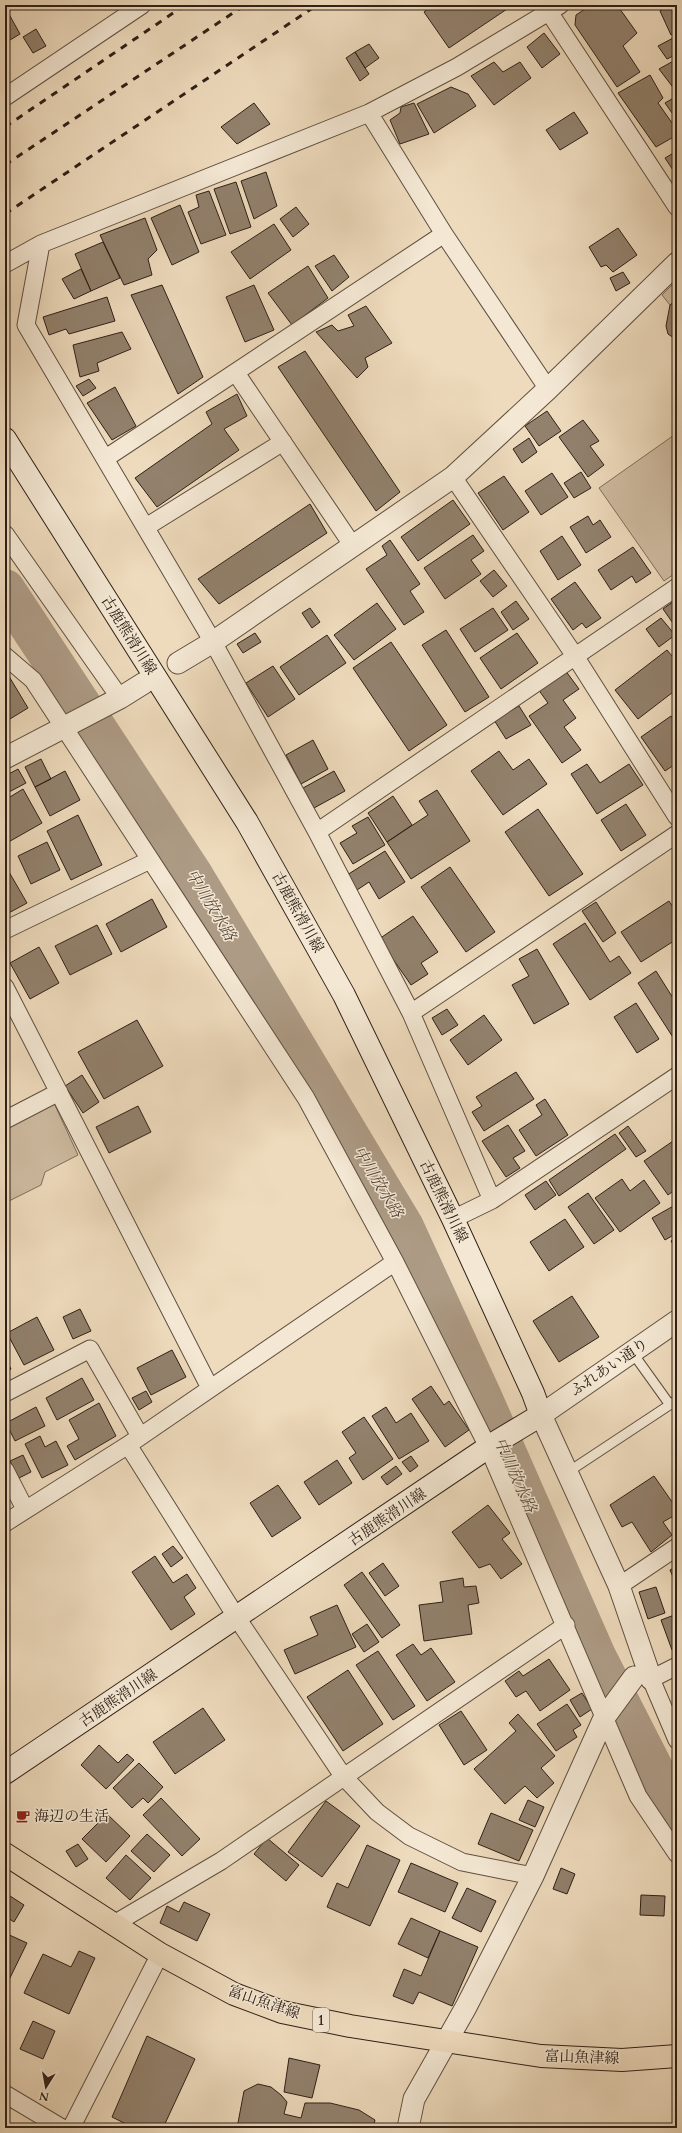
<svg xmlns="http://www.w3.org/2000/svg" width="682" height="2133" font-family="Cardo,'Noto Serif JP',serif">
	<rect width="100%" height="100%" fill="#eedbbd"/>
	<filter id="stains"><feTurbulence type="fractalNoise" baseFrequency=".005" numOctaves="4"/><feColorMatrix values="0 0 0 0 .2 0 0 0 0 .09 0 0 0 0 .02 0 0 0 .5 -.17"/></filter>
	<radialGradient id="worn" r=".72"><stop offset=".6" stop-color="#630" stop-opacity="0"/><stop offset="1" stop-color="#630" stop-opacity=".3"/></radialGradient>
	<path fill="#cebba1" stroke="#7e6e5c" d="M677,280V299L670,305L662,295Z
		M677,433V572L664,581L599,488Z
		M53,1101L78,1155L45,1172L41,1185L5,1203V1127Z"/>
	<g fill="none" stroke-linecap="round" stroke-linejoin="round">
		<path stroke="#ad9b85" stroke-width="40" d="M5,589L193,875L404,1227L482,1397L596,1656L677,1815"/>
	</g>
	<path fill="#92816d" stroke="#2f2017" d="M434,5H513L449,48L424,12Z
		M591,5H617L637,33L623,46L640,72L617,87L575,25L576,15Z
		M669,5H677V31L671,35L660,11Z
		M5,7L20,34L5,43Z
		M36,29L46,46L33,53L23,37Z
		M544,33L560,54L542,68L527,47Z
		M677,36V54L667,59L658,46Z
		M369,44L379,58L365,68L355,52Z
		M355,52L369,74L360,81L346,58Z
		M677,59V88L675,90L659,69Z
		M494,62L503,72L520,62L531,78L494,105L471,76Z
		M650,75L663,98L658,103L677,130V135L656,147L618,93Z
		M451,87L468,94L476,106L434,133L417,104Z
		M677,96V120L665,103Z
		M254,103L270,124L237,144L221,127Z
		M414,103L429,134L400,144L390,120L400,113L401,107Z
		M574,112L588,133L560,150L546,130Z
		M677,151V176L665,158Z
		M266,172L277,206L254,219L241,181Z
		M236,182L251,227L230,234L214,189Z
		M209,191L226,235L201,244L188,212L199,207L196,195Z
		M180,205L199,252L172,265L151,218Z
		M296,207L309,224L293,237L280,219Z
		M145,218L157,250L148,259L152,275L124,285L100,235Z
		M274,224L291,250L250,279L231,252Z
		M618,228L637,255L613,272L606,265L601,267L589,247Z
		M103,242L120,278L91,291L75,254Z
		M334,255L349,277L332,291L315,266Z
		M308,266L328,298L292,325L268,293Z
		M81,269L91,291L74,299L62,279Z
		M623,272L630,283L616,291L610,278Z
		M162,285L203,377L178,394L131,295Z
		M254,285L274,330L245,342L226,297Z
		M107,297L115,321L69,334L66,329L49,335L43,317Z
		M677,299V340L668,334L666,326L670,305Z
		M366,306L392,343L365,358L368,367L357,378L316,332L332,325L338,331L354,326L348,315Z
		M122,332L131,349L97,363L99,371L80,377L73,345Z
		M305,351L400,492L376,511L278,367Z
		M89,379L96,388L83,396L76,386Z
		M115,387L136,426L112,440L87,403Z
		M237,394L247,416L224,429L239,450L157,507L135,478L212,424L206,412Z
		M547,411L561,431L539,446L525,426Z
		M583,420L599,441L590,446L604,465L588,477L559,437Z
		M529,438L537,452L522,463L513,449Z
		M581,472L591,488L574,498L564,483Z
		M552,473L568,497L541,515L525,491Z
		M504,476L529,512L503,530L478,493Z
		M453,500L470,524L418,561L401,537Z
		M310,504L327,533L219,604L198,579Z
		M588,516L593,525L600,520L611,537L586,553L570,527Z
		M473,535L484,551L471,560L481,574L445,599L424,568Z
		M562,536L581,565L558,580L540,551Z
		M390,540L420,584L410,591L424,612L404,625L366,569L387,555L382,546Z
		M633,547L651,573L636,583L632,576L611,590L598,570Z
		M494,570L507,586L493,597L480,581Z
		M575,582L601,618L586,628L582,623L573,630L551,599Z
		M677,599V629L663,609Z
		M516,601L529,619L513,630L501,612Z
		M377,603L396,629L354,660L334,635Z
		M310,608L320,622L312,628L302,613Z
		M493,608L508,630L475,652L460,629Z
		M661,618L675,635L659,647L646,629Z
		M446,630L489,697L465,712L422,645Z
		M255,633L261,642L243,653L237,644Z
		M517,633L538,663L501,689L480,658Z
		M327,635L346,663L299,695L280,667Z
		M391,642L447,725L409,751L353,668Z
		M667,650L677,662V689L638,719L615,690Z
		M273,666L295,699L268,717L246,683Z
		M565,670L579,689L563,700L576,718L564,727L581,750L562,763L529,716L548,703L538,689Z
		M7,673L28,708L5,722V674Z
		M519,706L531,725L506,739L494,720Z
		M671,716L677,725V763L665,771L641,737Z
		M313,740L328,769L301,784L286,755Z
		M499,751L513,770L529,759L547,784L503,815L471,771Z
		M41,759L51,779L35,787L25,767Z
		M587,764L600,783L629,764L643,785L597,814L571,774Z
		M18,769L26,783L9,792L5,785V776Z
		M65,771L80,800L50,816L35,787Z
		M334,771L345,791L314,808L303,788Z
		M23,789L42,823L5,844V800Z
		M437,790L470,841L411,879L387,842L428,815L419,801Z
		M393,796L412,825L387,842L368,813Z
		M626,804L646,835L621,851L601,820Z
		M538,809L583,874L549,896L505,832Z
		M78,815L102,865L71,880L47,831Z
		M368,817L385,845L353,864L340,843L357,833L352,826Z
		M47,842L60,870L31,884L18,856Z
		M385,851L405,882L379,899L369,882L357,890L347,875Z
		M5,865L27,903L5,915Z
		M450,867L495,932L466,952L421,887Z
		M152,899L167,927L121,952L106,924Z
		M669,901L677,914V939L641,962L621,932Z
		M596,902L616,933L603,942L582,911Z
		M413,916L438,952L421,963L428,974L411,985L379,939Z
		M585,923L610,962L619,956L631,973L590,1000L553,944Z
		M97,925L112,954L70,975L55,946Z
		M39,947L59,983L30,999L10,963Z
		M537,949L569,1004L534,1024L512,985L529,976L519,959Z
		M656,971L673,998L677,996L676,1042L638,983Z
		M636,1003L659,1039L637,1053L614,1017Z
		M447,1009L458,1025L442,1035L432,1018Z
		M484,1015L502,1040L468,1065L450,1040Z
		M137,1020L163,1066L104,1099L78,1052Z
		M516,1072L534,1099L484,1131L472,1112L482,1106L476,1097Z
		M82,1075L99,1102L83,1113L65,1086Z
		M545,1099L568,1135L536,1156L519,1130L542,1115L536,1105Z
		M138,1106L151,1132L109,1153L96,1127Z
		M508,1125L525,1151L513,1158L520,1168L506,1177L482,1141Z
		M628,1126L646,1151L636,1157L619,1133Z
		M615,1134L626,1149L559,1196L549,1180Z
		M676,1139L677,1188L668,1195L644,1161Z
		M622,1179L630,1191L644,1180L660,1203L620,1232L595,1198Z
		M546,1181L556,1195L535,1210L525,1195Z
		M588,1193L614,1230L594,1244L568,1207Z
		M677,1204V1233L665,1240L652,1218Z
		M565,1219L584,1247L549,1271L530,1242Z
		M677,1238V1250L671,1241Z
		M572,1296L599,1337L559,1362L533,1321Z
		M80,1309L91,1331L73,1339L63,1317Z
		M37,1317L54,1350L24,1365L7,1333Z
		M172,1350L186,1377L151,1395L137,1368Z
		M5,1358L11,1369L5,1373Z
		M82,1378L94,1400L57,1420L46,1398Z
		M431,1386L444,1405L449,1401L469,1430L445,1447L412,1399Z
		M146,1391L152,1402L139,1410L132,1398Z
		M99,1403L116,1436L75,1460L67,1446L79,1439L69,1420Z
		M36,1407L45,1426L15,1441L6,1423Z
		M386,1407L396,1423L411,1413L429,1441L399,1459L372,1416Z
		M364,1417L393,1459L363,1480L349,1458L356,1453L342,1432Z
		M40,1436L45,1447L56,1441L68,1465L42,1478L25,1444Z
		M23,1455L31,1472L19,1478L10,1461Z
		M411,1456L418,1466L410,1472L402,1462Z
		M337,1460L352,1483L319,1505L304,1482Z
		M396,1466L402,1474L387,1485L381,1477Z
		M654,1476L677,1509V1514L663,1522L672,1535L651,1552L632,1522L622,1527L610,1505Z
		M278,1485L301,1518L272,1537L250,1503Z
		M488,1505L510,1533L502,1539L522,1564L501,1579L490,1564L479,1568L452,1532Z
		M173,1546L183,1558L171,1567L162,1554Z
		M155,1556L173,1583L187,1574L196,1588L184,1597L195,1614L171,1630L132,1572Z
		M383,1563L399,1586L385,1596L369,1573Z
		M677,1566V1586L670,1570Z
		M362,1572L400,1625L382,1638L344,1585Z
		M463,1578L464,1587L476,1586L479,1603L468,1605L472,1634L424,1641L419,1605L443,1602L440,1582Z
		M656,1587L665,1613L648,1619L639,1592Z
		M337,1605L356,1647L295,1674L284,1650L318,1635L310,1617Z
		M677,1614V1648L672,1650L661,1620Z
		M367,1624L379,1642L364,1652L352,1634Z
		M413,1644L421,1655L431,1648L455,1682L427,1701L396,1655Z
		M378,1651L415,1706L393,1720L356,1665Z
		M549,1659L570,1690L540,1711L526,1691L516,1697L505,1681L519,1671L523,1676Z
		M348,1670L383,1724L343,1751L307,1697Z
		M582,1693L592,1709L580,1717L570,1700Z
		M567,1704L581,1725L573,1730L577,1737L556,1751L537,1724Z
		M203,1708L225,1740L175,1774L153,1742Z
		M461,1711L487,1750L464,1765L439,1725Z
		M518,1714L555,1756L541,1768L554,1783L537,1798L525,1786L505,1804L474,1769L516,1731L509,1723Z
		M99,1745L118,1763L127,1754L134,1760L106,1789L81,1765Z
		M139,1763L163,1787L148,1803L143,1798L132,1808L113,1788Z
		M161,1798L200,1839L182,1856L143,1815Z
		M528,1800L544,1807L535,1827L519,1820Z
		M326,1801L360,1826L322,1877L288,1852Z
		M491,1813L533,1830L519,1861L478,1844Z
		M107,1814L130,1836L106,1862L82,1839Z
		M147,1834L170,1855L154,1872L131,1851Z
		M267,1838L299,1865L286,1881L254,1854Z
		M78,1844L88,1859L76,1867L66,1851Z
		M367,1845L400,1860L370,1926L327,1907L337,1883L348,1888Z
		M126,1855L151,1878L130,1900L106,1878Z
		M411,1863L458,1883L445,1912L398,1892Z
		M561,1868L575,1874L567,1894L553,1889Z
		M467,1888L496,1901L481,1932L452,1918Z
		M7,1894L24,1905L14,1922L5,1916Z
		M641,1895L665,1896L664,1916L640,1915Z
		M184,1902L210,1914L197,1941L160,1923L167,1906L179,1912Z
		M411,1918L440,1931L428,1958L398,1944Z
		M440,1931L478,1947L452,2006L419,1992L413,2004L393,1996L404,1969L421,1976Z
		M5,1933L27,1943L7,1984L5,1983Z
		M79,1951L95,1958L69,2014L24,1993L43,1954L71,1967Z
		M33,2021L55,2031L43,2059L20,2049Z
		M147,2036L195,2059L163,2128H134L112,2117Z
		M289,2058L320,2065L312,2098L284,2092Z
		M258,2084L271,2087L281,2095L287,2102L284,2114L301,2118L305,2103H330L359,2110L375,2120L373,2128L271,2126L237,2128L244,2091Z"/>
	<g fill="none" stroke-linecap="round" stroke-linejoin="round">
		<g stroke="#5f4f40" stroke-width="11">
			<path id="service" d="M632,1352L670,1405
				M568,1472L677,1400"/>
		</g>
		<g stroke="#5f4f40" stroke-width="19">
			<path id="minor" d="M549,12L677,207
				M5,97L142,5
				M369,113L444,234L548,389
				M5,264L41,244
				M236,373L353,546
				M106,458L444,234
				M453,477L575,656L677,817
				M146,527L283,442
				M5,534L120,698
				M5,656L33,680L306,1098L395,1262L488,1447L638,1796L677,1854
				M317,832L677,587
				M5,930L150,860
				M5,987L210,1388
				M411,1013L677,834
				M5,1120L59,1092
				M492,1200L411,1013L317,832L213,642L26,325L41,244L369,113L457,67L560,5
				M453,1219L492,1200L677,1076
				M5,1393L90,1349L140,1436
				M128,1445L237,1618L343,1776L377,1812L409,1836L462,1862L533,1876
				M5,1470L25,1509
				M5,1523L128,1445L395,1262
				M619,1586L677,1547
				M677,1666L651,1679L677,1740
				M114,1924L221,1861L566,1625
				M5,2094L62,2128
				M71,2128L160,1954"/>
		</g>
		<g stroke="#5f4f40" stroke-width="23">
			<path id="tertiary" d="M178,663L213,642L453,477L548,389L677,263
				M5,758L120,698L144,683
				M651,1679L619,1586L541,1415L677,1321
				M408,2128L414,2099L466,2007L533,1876L604,1718L634,1677"/>
		</g>
		<g stroke="#2f2017" stroke-width="24">
			<path id="secondary" d="M5,439L247,822L344,995L453,1219L533,1393L541,1415L496,1442L5,1773"/>
		</g>
		<g stroke="#2f2017" stroke-width="24">
			<path id="primary" d="M5,1854L160,1954L234,1994L282,2012L350,2026L541,2056L622,2060L677,2056"/>
		</g>
		<use href="#service" stroke="#f4e8d4" stroke-width="9"/>
		<use href="#minor" stroke="#f4e8d4" stroke-width="17"/>
		<use href="#tertiary" stroke="#f4e8d4" stroke-width="21"/>
		<use href="#secondary" stroke="#f4e8d4" stroke-width="22"/>
		<use href="#primary" stroke="#eedbbd" stroke-width="22"/>
		<path stroke="#2f2017" stroke-width="3" stroke-dasharray="7 7" stroke-linecap="butt" d="M5,127L185,5
			M5,165L245,5
			M5,214L317,5"/>
	</g>
	<defs>
		<g id="cafe-bare" transform="scale(1.08)"><path d="M-5.5-4.5H6V0H3Q3 3.5 0 3.5H-2.5Q-5.5 3.5-5.5 0ZM3-3.2v2h1.7v-2ZM-6 4.5H4V6H-6Z" fill="#8f2418" stroke="#f4e8d4" stroke-width="2.5" paint-order="stroke"/></g>
	</defs>
	<g fill-rule="evenodd">
		<use href="#cafe-bare" x="23" y="1816"/>
	</g>
	<g text-anchor="middle" dominant-baseline="central" stroke-width="3" stroke-linejoin="round" paint-order="stroke">
		<rect fill="#f4e8d4" stroke="#6a5c50" stroke-width="1" x="313" y="2008" width="16" height="24" rx="3"/>
		<g font-size="14" font-weight="bold" fill="#2f2017">
			<text x="321" y="2020">1</text>
		</g>
		<g font-size="15" fill="#2f2017" stroke="#f4e8d4">
			<text transform="translate(129 635) rotate(58)">古鹿熊滑川線</text>
			<text transform="translate(298 912) rotate(61)">古鹿熊滑川線</text>
			<text transform="translate(444 1201) rotate(64)">古鹿熊滑川線</text>
			<text transform="translate(609 1367) rotate(-34)">ふれあい通り</text>
			<text transform="translate(387 1517) rotate(-34)">古鹿熊滑川線</text>
			<text transform="translate(118 1698) rotate(-34)">古鹿熊滑川線</text>
			<text transform="translate(264 2002) rotate(19)">富山魚津線</text>
			<text transform="translate(582 2057) rotate(2)">富山魚津線</text>
		</g>
		<g font-size="15" fill="#2f2017" stroke="#f4e8d4" text-anchor="start">
			<text x="34" y="1816">海辺の生活</text>
		</g>
		<g font-size="16" font-style="italic" fill="#5b4b3e" stroke="#f4e8d4">
			<text transform="translate(211 905) rotate(59)">中川放水路</text>
			<text transform="translate(378 1182) rotate(59)">中川放水路</text>
			<text transform="translate(515 1475) rotate(66)">中川放水路</text>
		</g>
	</g>
	<rect width="682" height="2133" fill="none" stroke="#eedbbd" stroke-width="20"/>
	<rect x="6" y="6" width="670" height="2121" fill="none" stroke="#2f2017" stroke-width="2"/>
	<rect x="10" y="10" width="662" height="2113" fill="none" stroke="#2f2017"/>
	<g transform="translate(46 2087) rotate(191)" stroke="#f4e8d4" stroke-width="3" paint-order="stroke">
	<path d="M0-3L7 15L0 10L-7 15Z" fill="#2f2017"/>
	<text y="-6" font-size="11" font-weight="bold" text-anchor="middle" fill="#2f2017">N</text>
	</g>
	<rect width="100%" height="100%" filter="url(#stains)"/>
	<rect width="100%" height="100%" fill="url(#worn)"/>
</svg>
